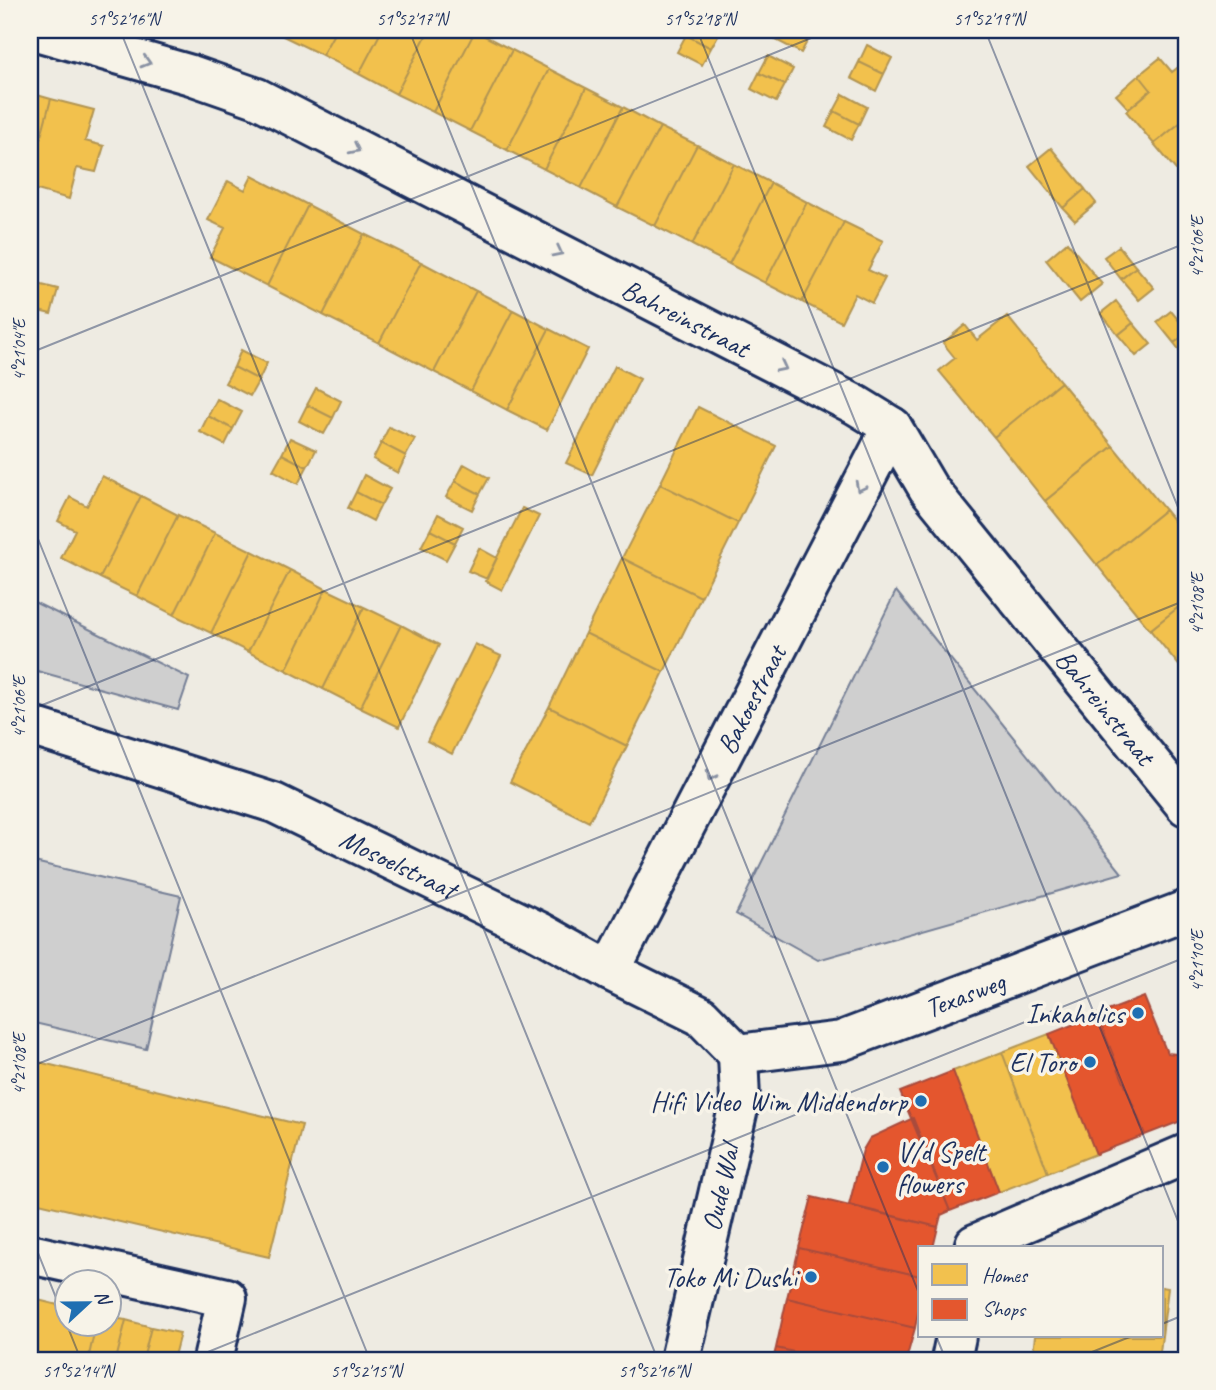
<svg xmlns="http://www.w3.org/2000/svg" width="1216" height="1390" font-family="Caveat,sans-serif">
	<rect width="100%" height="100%" fill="#eeebe2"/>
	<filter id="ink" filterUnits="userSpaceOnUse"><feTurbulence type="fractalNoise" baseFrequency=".0143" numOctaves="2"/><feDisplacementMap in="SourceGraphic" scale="14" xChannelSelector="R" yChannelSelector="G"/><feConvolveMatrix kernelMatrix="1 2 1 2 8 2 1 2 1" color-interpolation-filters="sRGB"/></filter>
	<g filter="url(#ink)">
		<path fill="#cfcfcf" stroke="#757f96" stroke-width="2" d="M896,591L1122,873L818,960L736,914Z
			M30,600L189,678L178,710L30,669Z
			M30,861L181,896L146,1049L30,1022Z"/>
		<path fill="#f2c14e" stroke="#b29553" stroke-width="2" d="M287,30H336L322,55L283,36Z
			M336,30H382L359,74L322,55Z
			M382,30H429L396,94L359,74Z
			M429,30L475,31L433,112L396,94Z
			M689,30H716L720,32L711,48L686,35Z
			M781,30H797L810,36L801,53L776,40Z
			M475,31L512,50L470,131L433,112Z
			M686,35L711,48L702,65L677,52Z
			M867,45L892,58L884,74L859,62Z
			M512,50L549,69L507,150L470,131Z
			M768,56L793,69L785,85L759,73Z
			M1160,58L1172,72L1186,61V118L1154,144L1126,111L1151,90L1139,75Z
			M859,62L884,74L876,91L851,78Z
			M549,69L586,88L544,169L507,150Z
			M759,73L785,85L776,102L751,89Z
			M1139,75L1151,90L1129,109L1116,95Z
			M586,88L623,107L581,188L544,169Z
			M30,93L51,99L30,177Z
			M843,94L867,107L859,124L834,111Z
			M51,99L94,110L85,141L104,146L96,172L77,168L69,199L30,188V177Z
			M623,107L660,127L617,207L581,188Z
			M834,111L859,124L851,140L826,127Z
			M1186,118V172L1181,176L1154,144Z
			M660,127L697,145L655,226L617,207Z
			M697,145L734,164L692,245L655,226Z
			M1051,148L1085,189L1063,208L1029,166Z
			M734,164L771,183L729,264L692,245Z
			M252,176L308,205L267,286L210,257L225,228L208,220L228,181L245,190Z
			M771,183L807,202L765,283L729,264Z
			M1085,189L1096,203L1075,221L1063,208Z
			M807,202L844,222L802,302L765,283Z
			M308,205L364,234L323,315L267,286Z
			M844,222L883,241L868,270L885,278L872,303L855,294L841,322L802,302Z
			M364,234L421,262L379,343L323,315Z
			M1067,242L1102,284L1080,302L1046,260Z
			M1119,246L1136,267L1121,279L1104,257Z
			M421,262L476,291L434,372L379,343Z
			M1136,267L1154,288L1139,300L1121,279Z
			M30,282L58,289L51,314L30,309Z
			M476,291L513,310L471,391L434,372Z
			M1116,301L1133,323L1118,335L1101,313Z
			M513,310L549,329L507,410L471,391Z
			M1171,311L1186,329V334L1174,343L1157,322Z
			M1007,316L1061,382L994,437L939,371L955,358L943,343L965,325L977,340Z
			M1133,323L1151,344L1136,356L1118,335Z
			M549,329L588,349L547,430L507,410Z
			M1186,334V359L1174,343Z
			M241,350L267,363L259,380L234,367Z
			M615,366L640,379L592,475L566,463Z
			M234,367L259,380L250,396L225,383Z
			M1061,382L1113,446L1045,501L994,437Z
			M316,388L341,401L333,418L307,405Z
			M217,399L242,412L233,429L208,416Z
			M307,405L333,418L324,434L299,421Z
			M698,407L776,446L738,523L660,484Z
			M208,416L233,429L225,445L200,432Z
			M389,427L415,439L406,456L381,443Z
			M290,438L316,450L307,467L282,454Z
			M381,443L406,456L398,473L373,459Z
			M1113,446L1165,510L1097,565L1045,501Z
			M282,454L307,467L298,484L273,470Z
			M464,464L489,478L480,494L455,481Z
			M364,475L390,489L381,505L356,492Z
			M102,476L141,496L100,578L61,558L75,530L58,521L70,497L87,506Z
			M455,481L480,494L472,510L446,497Z
			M660,484L738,523L701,597L622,558Z
			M356,492L381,505L373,521L348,508Z
			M141,496L178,515L137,596L100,578Z
			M522,508L539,516L502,590L485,581Z
			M1165,510L1186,536V601L1150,630L1097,565Z
			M438,514L463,527L455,543L430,530Z
			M178,515L215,533L174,615L137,596Z
			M430,530L455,543L446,560L421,547Z
			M215,533L252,551L211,633L174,615Z
			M479,548L497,558L487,579L468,571Z
			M252,551L290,570L248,652L211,633Z
			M622,558L701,597L664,672L585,633Z
			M290,570L326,589L286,670L248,652Z
			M326,589L364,607L323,689L286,670Z
			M1186,601V674L1150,630Z
			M364,607L401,625L360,708L323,689Z
			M401,625L439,645L399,727L360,708Z
			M585,633L664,672L627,746L549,707Z
			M475,644L501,656L452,754L427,741Z
			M549,707L627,746L589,822L510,782Z
			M1049,1034L1096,1154L1048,1173L1002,1052Z
			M1002,1052L1048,1173L999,1192L953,1071Z
			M30,1060L302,1125L269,1257L30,1201Z
			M1162,1287L1168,1288L1159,1360H1032L1035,1336H1162Z
			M34,1299L66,1307V1324H96L88,1360H30V1319Z
			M108,1317L126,1320L116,1360H88L96,1324H108Z
			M126,1320L151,1327L143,1360H116Z
			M151,1327L180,1333L173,1360H143Z"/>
		<path fill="#e4572e" stroke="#a84b3c" stroke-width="2" d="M1144,997L1167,1053L1186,1055V1119L1145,1135L1097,1015Z
			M1097,1015L1145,1135L1096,1154L1049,1034Z
			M953,1071L999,1192L950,1211L900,1092Z
			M913,1118L950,1211L941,1215L938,1227L849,1205L863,1150L870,1138Z
			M812,1197L938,1227L933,1248H920V1276L799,1248Z
			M799,1248L920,1276V1303L915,1328L787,1298Z
			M787,1298L915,1328L906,1360H830L776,1348Z
			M776,1348L830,1360H773Z"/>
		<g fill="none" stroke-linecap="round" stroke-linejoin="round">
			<g stroke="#1b2f5e" stroke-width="44">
				<g id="street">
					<path id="s1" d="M33,30L191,75L257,98L856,405L892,427L928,488L1186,806"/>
					<path id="s2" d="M30,726L274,803L540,932L610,971L701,1016L738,1054"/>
					<path id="s3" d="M610,971L892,427"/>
					<path id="s4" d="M738,1054L841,1041L1186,910"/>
					<path d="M974,1248L975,1244L1186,1154"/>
					<path d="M30,1254L227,1298L213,1360"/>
					<path id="s5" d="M680,1360L740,1100L738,1054"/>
					<path d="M951,1360L956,1336"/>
				</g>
			</g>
			<use href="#street" stroke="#f7f3e8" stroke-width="38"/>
		</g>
		<defs><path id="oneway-chevron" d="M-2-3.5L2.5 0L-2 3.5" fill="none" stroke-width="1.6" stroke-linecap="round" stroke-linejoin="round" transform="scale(1.75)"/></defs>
		<g stroke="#8991a3">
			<use href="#oneway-chevron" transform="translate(146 62) rotate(16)"/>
			<use href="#oneway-chevron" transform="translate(355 149) rotate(27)"/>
			<use href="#oneway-chevron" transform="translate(558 252) rotate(27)"/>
			<use href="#oneway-chevron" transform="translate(782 367) rotate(27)"/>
			<use href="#oneway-chevron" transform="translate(860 487) rotate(117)"/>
			<use href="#oneway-chevron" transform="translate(711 776) rotate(117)"/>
		</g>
	</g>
	<path fill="none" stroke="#1b2f5e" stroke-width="2" stroke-opacity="0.45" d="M120,30L658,1360M409,30L920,1296M697,30L1186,1241M985,30L1186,527M30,353L831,30M30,519L370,1360M30,710L1186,243M30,1067L1186,600M30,1233L81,1360M1162,1324L1186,1314M936,1336L946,1360M188,1360L1186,957M1072,1360L1132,1336"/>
	<g fill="#1f6fb2" stroke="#f7f3e8" stroke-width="2.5">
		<circle cx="1138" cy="1013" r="7"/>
		<circle cx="1090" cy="1062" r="7"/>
		<circle cx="921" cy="1101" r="7"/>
		<circle cx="883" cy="1167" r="7"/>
		<circle cx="811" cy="1277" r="7"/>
	</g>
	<g text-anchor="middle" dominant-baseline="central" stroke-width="7" stroke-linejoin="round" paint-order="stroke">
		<g font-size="28" fill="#1b2f5e" stroke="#f7f3e8">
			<text stroke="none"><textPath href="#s1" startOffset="716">Bahreinstraat</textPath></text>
			<text stroke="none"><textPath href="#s3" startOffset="306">Bakoestraat</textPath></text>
			<text stroke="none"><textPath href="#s1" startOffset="1302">Bahreinstraat</textPath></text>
			<text stroke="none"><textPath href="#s2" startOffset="394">Mosoelstraat</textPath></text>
			<text stroke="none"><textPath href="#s4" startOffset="236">Texasweg</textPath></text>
			<text stroke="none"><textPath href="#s5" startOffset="177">Oude Wal</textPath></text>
		</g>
		<g font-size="28" fill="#1b2f5e" stroke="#f7f3e8" text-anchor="end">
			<text x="1124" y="1013">Inkaholics</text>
			<text x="1076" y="1062">El Toro</text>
			<text x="907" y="1101">Hifi Video Wim Middendorp</text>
			<text x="897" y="1151" text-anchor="start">V/d Spelt<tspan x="897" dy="32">flowers</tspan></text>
			<text x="797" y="1277">Toko Mi Dushi</text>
		</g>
	</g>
	<rect width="1216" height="1390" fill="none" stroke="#f7f3e8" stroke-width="77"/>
	<rect x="918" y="1246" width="245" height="91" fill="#f7f3e8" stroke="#9fa5b1" stroke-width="2"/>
	<rect x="932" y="1264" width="35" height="21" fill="#f2c14e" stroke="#9fa5b1" stroke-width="2"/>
	<text x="982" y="1282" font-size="21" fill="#1b2f5e">Homes</text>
	<rect x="932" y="1299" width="35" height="21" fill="#e4572e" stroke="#9fa5b1" stroke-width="2"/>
	<text x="982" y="1316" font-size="21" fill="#1b2f5e">Shops</text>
	<g transform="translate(88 1303) rotate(68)"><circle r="33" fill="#f7f3e8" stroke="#9fa5b1" stroke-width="2"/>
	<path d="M0-5L12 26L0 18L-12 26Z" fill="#1f6fb2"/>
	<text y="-10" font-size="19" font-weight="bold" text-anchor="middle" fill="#1b2f5e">N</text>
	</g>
	<rect x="38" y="38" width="1140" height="1314" fill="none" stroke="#1b2f5e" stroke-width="2.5"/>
	<g font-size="18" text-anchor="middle" fill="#1b2f5e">
		<text x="124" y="25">51°52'16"N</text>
		<text x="412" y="25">51°52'17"N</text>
		<text x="700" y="25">51°52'18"N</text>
		<text x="989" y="25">51°52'19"N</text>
		<text transform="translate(1197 247) rotate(-90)" y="6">4°21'06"E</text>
		<text transform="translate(19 350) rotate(-90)" y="6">4°21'04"E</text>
		<text transform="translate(1197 604) rotate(-90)" y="6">4°21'08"E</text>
		<text transform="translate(19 707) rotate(-90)" y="6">4°21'06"E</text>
		<text transform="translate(1197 961) rotate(-90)" y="6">4°21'10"E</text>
		<text transform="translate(19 1064) rotate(-90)" y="6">4°21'08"E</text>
		<text x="78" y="1377">51°52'14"N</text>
		<text x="366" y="1377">51°52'15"N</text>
		<text x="654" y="1377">51°52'16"N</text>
	</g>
</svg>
